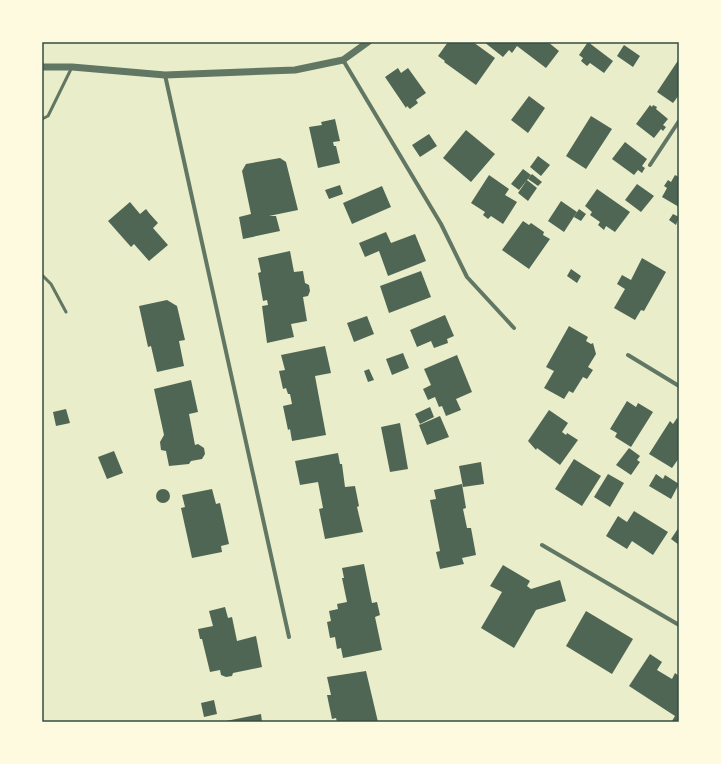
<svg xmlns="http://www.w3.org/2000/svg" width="721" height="764" font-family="Rubik,sans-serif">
	<rect width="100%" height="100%" fill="#e9edc9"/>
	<path fill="#4f6655" d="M448,42H473L495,58L476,85L444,62L445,61L438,56Z
		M484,42H548L559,51L546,68L517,46L512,53L509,50L503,57Z
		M588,42L613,61L604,73L590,63L587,66L581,61L583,58L579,55Z
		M624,45L640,56L633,67L617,56Z
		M679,59V95L673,103L657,92Z
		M398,68L401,73L408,68L426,93L416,100L418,103L410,109L407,106L406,108L385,77Z
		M529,96L545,108L528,133L511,120Z
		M650,105L652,107L653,105L657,107L656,109L668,119L663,125L666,127L663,131L661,129L654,138L636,124Z
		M591,116L612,129L586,169L566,156Z
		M335,119L340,141L333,142L334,146H336L340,163L318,168L309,127L322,125L321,122Z
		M466,130L495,154L471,182L443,158Z
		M429,134L437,146L420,157L412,145Z
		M625,142L647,159L642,166L645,168L642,173L638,170L634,175L612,159Z
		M538,156L550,165L541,176L530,167Z
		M280,158L286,162L298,210L269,216H276L280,231L243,239L239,217L251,214L242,171L246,164Z
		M523,169L531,175L519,190L511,184Z
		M532,174L542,182L538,186L528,179Z
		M489,175L509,189L505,195L517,202L503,224L491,216L488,219L483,215L485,212L471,203Z
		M675,175L679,177V207L662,197L667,188L664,186L668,180L671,182Z
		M527,180L537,188L528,201L518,193Z
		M637,184L654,196L641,212L625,200Z
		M340,185L343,194L329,199L325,190Z
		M382,186L391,207L352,224L343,203Z
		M597,189L630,212L615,232L606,226L604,230L598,225L600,222L590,215L592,212L585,206Z
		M561,201L577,212L564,232L548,221Z
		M130,202L140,214L146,209L149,213L158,223L153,228L168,245L149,261L134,244L131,247L108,221Z
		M579,209L586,214L581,221L574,217Z
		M673,214L679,217L676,225L669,220Z
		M523,221L529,225L531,223L544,232L543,235L550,239L529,269L502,250Z
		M386,232L391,243L415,234L426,261L388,276L379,251L365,257L359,243Z
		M290,251L294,272L303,271L305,283L309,285L310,291L308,296L303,297L307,321L291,324L294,337L267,343L262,306L268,305L267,300L263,301L258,273L261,272L258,258Z
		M642,258L666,272L644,311L641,310L635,320L614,308L625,289L617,284L622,275L631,280Z
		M571,269L581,276L577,283L567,276Z
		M421,271L431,297L389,313L380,286Z
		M167,300L177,306L185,340L179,341L184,366L157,372L151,346L148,347L139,306Z
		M445,315L454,336L447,339L448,343L434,348L431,341L417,347L410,330Z
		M367,316L374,334L354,342L347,323Z
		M569,326L588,337L586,341L591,344L593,343L596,354L588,367L593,370L587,379L583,377L573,393L569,391L564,399L544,388L554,371L546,367Z
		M325,346L331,373L315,376L326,435L292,441L290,429L288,430L283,406L292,404L290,394H288L286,388L283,389L279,371L285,370L281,355Z
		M403,353L409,368L392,375L386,359Z
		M457,355L472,392L456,399L461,410L446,416L442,406L439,407L435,397L428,400L423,389L431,385L424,369Z
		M369,369L374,380L368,382L364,371Z
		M191,380L198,412L189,414L195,445L198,444L204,448L205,454L202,459L191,461L189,464L169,466L166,451L161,450L160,442L164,435L154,389Z
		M627,401L636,407L638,403L653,412L631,447L615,437L617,433L610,429Z
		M430,407L434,417L420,424L415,414Z
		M66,409L70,423L56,426L53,412Z
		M549,410L568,423L562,432L566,435L567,433L578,440L560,465L537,448L536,450L528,441Z
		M440,416L449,437L427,445L419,425Z
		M677,418L679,420V458L672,468L649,454L670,421L673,424Z
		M400,423L408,469L390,472L381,427Z
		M629,448L640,456L637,460L640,462L631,475L616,465Z
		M114,451L123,473L107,479L98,457Z
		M338,453L340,464H342L345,487L355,486L359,506L357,507L363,532L325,539L319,509L323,508L318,482L300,485L295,461Z
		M574,459L601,476L582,506L555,489Z
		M481,462L484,484L463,487L459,466Z
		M608,474L624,483L610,507L594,497Z
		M656,474L663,479L665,475L679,484L671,499L649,486Z
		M462,484L466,508L463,509L467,528H471L476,555L462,558L464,564L440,569L436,552L440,551L430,500L436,499L434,490Z
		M212,489L216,504L220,503L229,544L221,546L222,552L192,558L181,508L185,507L182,495Z
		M156 496a7 7 0 1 1 14 0a7 7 0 1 1-14 0Z
		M634,511L668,532L653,555L632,541L627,549L606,536L618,516L627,522Z
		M679,527V545L671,539Z
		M364,564L372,603L377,602L380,615L375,617L382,650L343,658L341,648L337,649L335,637L330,638L327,622L331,621L329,611L338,609L337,604L347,602L342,578H344L342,568Z
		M503,565L530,581L527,586L531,589L560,580L566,601L536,610L514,648L481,628L502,592L490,586Z
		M225,607L228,618L232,617L237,641L256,636L262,667L233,673L232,676L226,677L221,675L220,670L210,672L202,639H200L198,629L213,626L209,611Z
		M586,611L633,639L612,674L566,646Z
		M650,654L662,662L657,670L672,679L675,673L679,676V722L672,721L675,716L629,686Z
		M366,671L378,722H337L336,718L332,719L327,695H331L327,677Z
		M214,700L217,714L204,717L201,703Z
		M261,714L262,722H226V721Z"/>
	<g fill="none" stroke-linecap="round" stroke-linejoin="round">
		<path stroke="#617663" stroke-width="3" d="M42,119L48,116L72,67
			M42,275L51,284L66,312"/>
		<path stroke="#617663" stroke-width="4" d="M343,60L441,224L467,277L514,328
			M165,75L289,637
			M650,165L679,121
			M628,355L679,386
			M542,545L679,625"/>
		<path stroke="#617663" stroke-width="7" d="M42,67H72L165,75L295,70L343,60L368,42"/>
	</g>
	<rect width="721" height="764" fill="none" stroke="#fefae0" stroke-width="86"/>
	<rect x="43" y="43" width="635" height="678" fill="none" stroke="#344e41" stroke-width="1.5"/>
</svg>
